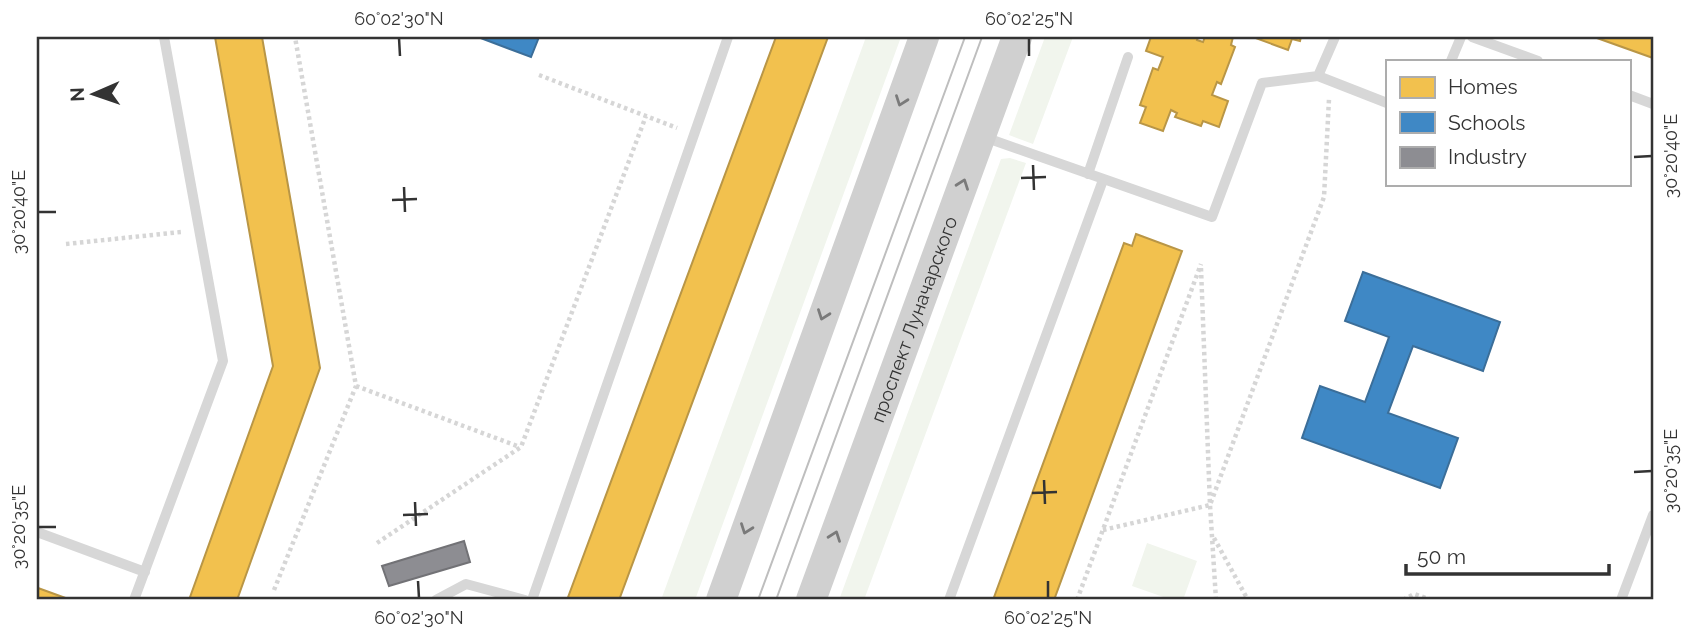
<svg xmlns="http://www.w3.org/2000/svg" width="1690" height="637" font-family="Raleway,sans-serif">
	<rect width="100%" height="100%" fill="#fff"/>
	<path fill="#f1f5ed" d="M866,37H901L695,600H661Z
		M1045,37H1073L1033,144L1009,135Z
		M1010,158L1026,163L864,600H839L1001,159Z
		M1147,543L1197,561L1183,600H1172L1132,586Z"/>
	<path fill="#f2c14e" stroke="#b99646" stroke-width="2" d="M215,37H262L320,368L237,600H189L273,366Z
		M776,37H828L619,600H567Z
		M1151,37H1198L1197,40L1203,42L1205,37H1233L1231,45L1235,47L1221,84L1217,82L1212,95L1228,101L1219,127L1203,121L1201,126L1175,117L1177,113L1171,110L1163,131L1140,123L1146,107L1140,105L1153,68L1158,70L1163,57L1146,51Z
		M1253,37H1301L1300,41L1292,39L1288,50Z
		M1653,37V58L1597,38L1598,37Z
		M1136,234L1182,251L1054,600H993L1124,243L1132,246Z
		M38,588L71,600H37Z"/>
	<path fill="#3f88c5" stroke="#3b6e99" stroke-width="2" d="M478,37H539L531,57Z
		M1363,272L1500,322L1483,371L1413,346L1388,413L1458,438L1440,488L1302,438L1320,386L1365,402L1389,337L1345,321Z"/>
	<path fill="#8d8d92" stroke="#727276" stroke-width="2" d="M464,541L470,562L389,586L382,566Z"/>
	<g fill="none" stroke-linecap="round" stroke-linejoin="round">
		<path stroke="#d6d6d6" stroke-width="4.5" stroke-dasharray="3.5 3.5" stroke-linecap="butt" d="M539,75L677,128
			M66,244L181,232
			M1201,268L1210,505L1216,600
			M356,386L520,447
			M1103,530L1210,505L1324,197L1329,99
			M1214,538L1248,600
			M377,543L521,447L646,116
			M274,590L356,386L295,37
			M1077,600L1201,264
			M1403,600L1414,594L1432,600"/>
		<path stroke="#d7d7d7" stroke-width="10" d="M1472,37L1538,61
			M1451,61L1461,37
			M1318,76L1387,103
			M1629,95L1653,104
			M984,137L1212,217L1262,83L1318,76L1335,37
			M1088,174L1128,57
			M37,532L145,572
			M134,600L223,361L164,37
			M436,600L466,584L525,600
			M532,600L728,37
			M949,600L1103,180
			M1621,600L1653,515"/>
		<g stroke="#d0d0d0" stroke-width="30">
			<path d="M721,600L924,37"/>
			<path id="s1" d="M811,600L1017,37"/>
		</g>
		<path stroke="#bebebe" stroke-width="2" d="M758,600L965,37
			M776,600L982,37"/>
	</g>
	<defs><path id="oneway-chevron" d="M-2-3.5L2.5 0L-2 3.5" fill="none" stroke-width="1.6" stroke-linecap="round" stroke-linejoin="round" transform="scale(1.75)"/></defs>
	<g stroke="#7a7a7a">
		<use href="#oneway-chevron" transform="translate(901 101) rotate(110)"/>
		<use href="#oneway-chevron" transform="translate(963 184) rotate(-70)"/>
		<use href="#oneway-chevron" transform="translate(823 315) rotate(110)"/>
		<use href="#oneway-chevron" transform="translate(746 529) rotate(110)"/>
		<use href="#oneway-chevron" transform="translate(835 536) rotate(-70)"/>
	</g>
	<path fill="none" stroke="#333" stroke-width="2.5" d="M399,38L400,56M1029,38V56M1634,157L1652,156M1033,165L1034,190M1021,178L1046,177M404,187L405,212M392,200L417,199M38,212H56M1634,472L1652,471M1044,480L1045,504M1032,493L1057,492M415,502L416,526M403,515L428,514M38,527H56M418,581L419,598M1048,581V598"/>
	<g text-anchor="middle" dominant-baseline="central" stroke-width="7" stroke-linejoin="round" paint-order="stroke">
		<g font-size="19" fill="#333" stroke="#fff">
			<text stroke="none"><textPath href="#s1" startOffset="299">проспект Луначарского</textPath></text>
		</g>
	</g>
	<rect width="1690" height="637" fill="none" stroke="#ffffff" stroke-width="77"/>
	<rect x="1386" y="60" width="245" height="126" fill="#ffffff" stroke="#adadad" stroke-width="2"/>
	<rect x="1400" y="77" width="35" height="21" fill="#f2c14e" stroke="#adadad" stroke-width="2"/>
	<text x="1448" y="94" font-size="21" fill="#333333">Homes</text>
	<rect x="1400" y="112" width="35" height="21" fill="#3f88c5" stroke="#adadad" stroke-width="2"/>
	<text x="1448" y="130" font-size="21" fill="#333333">Schools</text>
	<rect x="1400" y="147" width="35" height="21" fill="#8d8d92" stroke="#adadad" stroke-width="2"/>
	<text x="1448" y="164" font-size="21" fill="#333333">Industry</text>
	<g transform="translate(94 94) rotate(268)" stroke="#ffffff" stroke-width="5" paint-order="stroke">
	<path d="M0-5L12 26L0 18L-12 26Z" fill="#333333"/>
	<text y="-10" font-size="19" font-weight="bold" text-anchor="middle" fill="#333333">N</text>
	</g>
	<path d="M1406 564v10h203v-10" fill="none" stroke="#333333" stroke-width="3.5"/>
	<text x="1417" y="564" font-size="21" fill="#333333" stroke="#ffffff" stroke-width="5" paint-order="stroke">50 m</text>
	<rect x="38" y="38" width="1614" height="560" fill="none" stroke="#333" stroke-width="2.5"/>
	<g font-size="18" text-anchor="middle" fill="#333">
		<text x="399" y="25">60°02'30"N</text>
		<text x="1029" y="25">60°02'25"N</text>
		<text transform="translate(1671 156) rotate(-90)" y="6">30°20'40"E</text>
		<text transform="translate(19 212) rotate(-90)" y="6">30°20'40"E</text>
		<text transform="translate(1671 471) rotate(-90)" y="6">30°20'35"E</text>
		<text transform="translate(19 527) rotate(-90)" y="6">30°20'35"E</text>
		<text x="419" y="624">60°02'30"N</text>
		<text x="1048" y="624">60°02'25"N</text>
	</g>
</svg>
